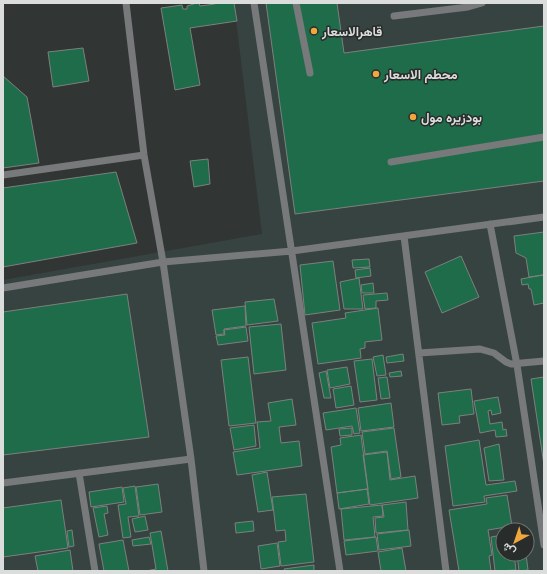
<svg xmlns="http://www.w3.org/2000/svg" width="547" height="574" font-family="'Noto Serif',Vazirmatn,serif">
	<rect width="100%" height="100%" fill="#313635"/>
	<path fill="#374341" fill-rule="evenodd" d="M234,3H544V571H3V280L262,234ZM503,530H527V554H503Z"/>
	<path fill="#1f6c4a" stroke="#7c807e" d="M197,3H199L200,6L215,4V3H234L237,21L190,28L200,85L175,90L161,8L182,5L183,9H187V6Z
		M266,3H337L344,53L544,26V181L295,214Z
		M83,48L89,81L53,87L48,52Z
		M3,76L27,97L39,163L3,168Z
		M208,159L210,184L194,187L190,161Z
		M116,172L137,243L3,267V188Z
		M544,232V277L543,275L529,277L526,258L516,253L514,236Z
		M461,256L479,297L442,313L425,272Z
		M369,259L370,267L353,268L352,260Z
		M333,261L340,310L305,315L300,265Z
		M370,268L371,276L356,278L355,270Z
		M543,275L544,277V303L534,305L531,289H529L528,284L522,285L521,279Z
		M359,278L363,309H344L340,282Z
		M373,283L374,293H362L361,285Z
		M387,293L388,300L376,301V308L365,309L363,295Z
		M127,294L149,437L3,455V312Z
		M274,299L278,321L247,325L245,302Z
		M245,306L246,326L224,329V334L216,335L212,310Z
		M378,308L382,340L365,342V348L360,349L361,358L318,364L312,323L346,318L345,313Z
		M281,324L286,370L254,374L249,327Z
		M246,327L248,341L218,345L216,336L225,335L224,330Z
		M403,354L404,361L387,363L386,357Z
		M383,355L386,375L377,376L373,357Z
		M248,357L256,423L229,426L221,360Z
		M372,359L377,400L360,402L354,361Z
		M347,367L350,384L330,388L327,370Z
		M326,371L331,398H324L319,373Z
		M401,371L402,376L390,377L389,373Z
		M387,377L390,398L381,399L378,378Z
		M544,377V465L531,379Z
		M351,386L354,405L336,408L333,389Z
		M471,389L474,414L459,416L460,423L442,425L438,393Z
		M498,397L501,413L492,415L491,410L488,411L490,424L502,422L503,430L506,429L507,436L496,437L495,430L480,433L474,401Z
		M292,399L296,425L279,427L281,443L299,441L302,466L237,475L233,452L260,448L257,422L271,421L268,403Z
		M391,403L394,427L361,431L358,408Z
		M356,408L360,433L354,434L352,426L326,430L323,413Z
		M254,425L256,446L234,450L230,428Z
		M352,428V435L340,436L339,429Z
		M394,428L401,477L391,479L387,451L365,454L362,432Z
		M361,435L368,489L337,493L331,447L341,445L340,438Z
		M479,440L486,485L515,481L517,491L484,496L485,502L453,506L445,446Z
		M499,444L504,480L489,481L484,448Z
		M387,452L390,480L415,476L418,498L370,505L363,455Z
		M267,472L273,510L258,512L252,475Z
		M158,484L162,512L140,515L136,487Z
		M135,486L139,516L128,517L131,537L123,538L118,505L126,504L123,488Z
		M122,487L124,502L91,507L89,492Z
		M367,489L369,504L339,509L337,493Z
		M306,494L314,562L281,566L278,542L286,541L285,530L276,531L272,497Z
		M507,495L512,526L488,530L492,555L489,556L491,571H459L449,510L487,504L486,498Z
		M61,500L68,548L3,557V508Z
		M406,502L408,530L376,533L375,518L384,517L382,505Z
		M382,505L383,516L373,517L375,537L344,540L341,509Z
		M107,506L108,513L104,514L108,535L99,537L93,508Z
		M145,516L148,530L135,532L132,519Z
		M253,521L254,531L236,533L235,523Z
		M72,530L74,546L69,547L67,531Z
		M409,530L411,546L379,550L377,534Z
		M161,531L168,571H146L156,569L150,533Z
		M503,535V554H514L516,570L495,571L491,537Z
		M149,537L151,544L133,546L132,540Z
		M376,537L378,551L346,555L344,541Z
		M123,540L129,571H104L99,544Z
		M277,543L280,566L261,569L258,546Z
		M402,548L406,571H381L378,552Z
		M70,550L73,571H38L35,556Z
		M517,554H526L528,570L519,571Z
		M314,565V571H285L284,569Z"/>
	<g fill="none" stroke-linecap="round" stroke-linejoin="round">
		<path stroke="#77797a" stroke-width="7" d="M126,3L144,155L163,262L191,459L204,571
			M254,3L340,571
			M296,3L310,73
			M394,16L468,7L482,3
			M391,162L544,137
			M3,175L144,155
			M490,224L517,365L544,545
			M404,236L446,571
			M3,288L163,262L292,251L544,217
			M419,353L480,349L494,353L506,362L511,364L544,361
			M79,473L95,571
			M3,483L191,459"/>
	</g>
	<g fill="#f0a73e" stroke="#282c2b" stroke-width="1.5">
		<circle cx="314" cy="31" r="4"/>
		<circle cx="376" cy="74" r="4"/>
		<circle cx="413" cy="117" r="4"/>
	</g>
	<g text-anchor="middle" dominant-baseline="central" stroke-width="3" stroke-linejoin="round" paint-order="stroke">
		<g font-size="13" font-weight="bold" fill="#dbdddd" stroke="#282c2b" text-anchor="start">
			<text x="322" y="31">قاهرالاسعار</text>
			<text x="384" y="74">محطم الاسعار</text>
			<text x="421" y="117">بودزيره مول</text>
		</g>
	</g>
	<rect width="547" height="574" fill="none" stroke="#dbdddd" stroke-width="8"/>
	<g transform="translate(515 542) rotate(220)"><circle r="19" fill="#282c2b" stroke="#707372"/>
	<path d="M0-3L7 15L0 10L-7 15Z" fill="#f0a73e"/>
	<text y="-6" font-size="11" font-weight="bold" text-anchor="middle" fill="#dbdddd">ش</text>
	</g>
</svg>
